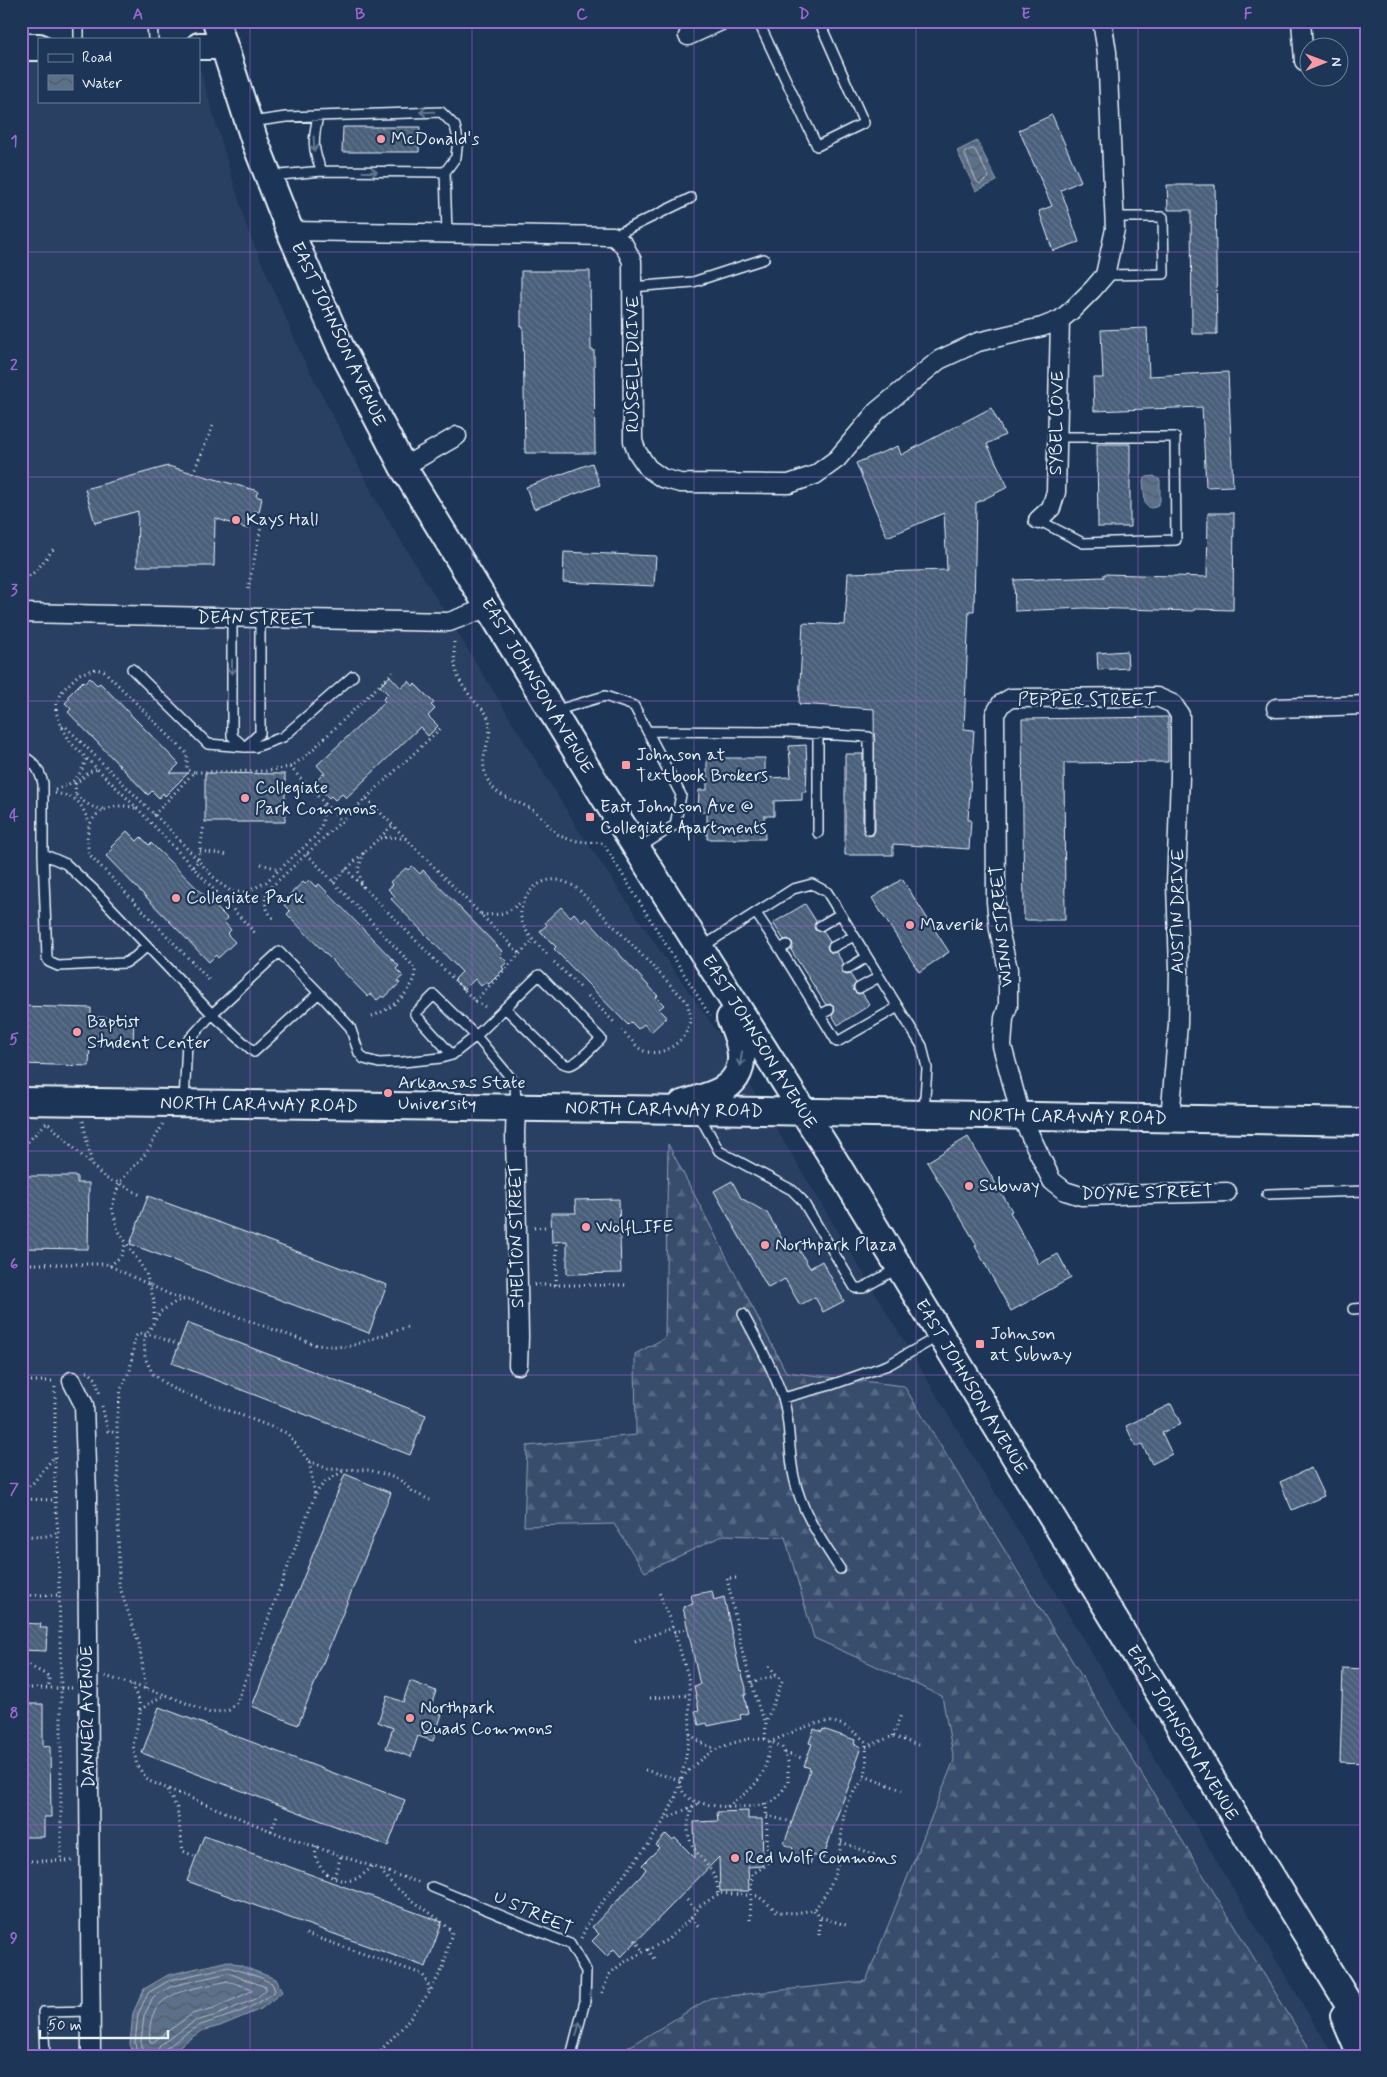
<svg xmlns="http://www.w3.org/2000/svg" width="1387" height="2077" font-family="Mynerve,sans-serif">
	<defs>
		<pattern id="forest-firs" width="22" height="20" patternUnits="userSpaceOnUse" patternTransform="scale(1.25)"><rect width="22" height="20" fill="#374d6c"/><path d="M5 1l3.5 6h-7zM16 11l3.5 6h-7z" fill="#546782"/></pattern>
		<pattern id="water-waves" width="16" height="10" patternUnits="userSpaceOnUse" patternTransform="scale(1.25)"><rect width="16" height="10" fill="#5d7089"/><path d="M0 5q4-4 8 0t8 0" fill="none" stroke="#505a66"/></pattern>
		<pattern id="building-back-hatch" width="6" height="6" patternUnits="userSpaceOnUse" patternTransform="scale(1.25)"><rect width="6" height="6" fill="#495e7a"/><path d="M-1 5l2 2M0 0l6 6M5-1l2 2" fill="none" stroke="#63768e"/></pattern>
	</defs>
	<rect width="100%" height="100%" fill="#1d3557"/>
	<filter id="ink" filterUnits="userSpaceOnUse"><feTurbulence type="fractalNoise" baseFrequency=".02" numOctaves="2"/><feDisplacementMap in="SourceGraphic" scale="10" xChannelSelector="R" yChannelSelector="G"/><feConvolveMatrix kernelMatrix="1 2 1 2 8 2 1 2 1" color-interpolation-filters="sRGB"/></filter>
	<g filter="url(#ink)">
		<path fill="#2a4162" d="M21,62H39V101H199V66L247,228L301,354L376,500L578,829L661,952L721,1037L1334,2056H21Z"/>
		<path fill="url(#forest-firs)" stroke="#909fb2" d="M668,1144L786,1372L904,1386L1314,2056H614L710,1998L866,1981L954,1760L942,1696L814,1638L785,1537L724,1535L645,1572L614,1524L524,1526L527,1446L636,1435L635,1354L665,1338Z"/>
		<path fill="url(#water-waves)" stroke="#95a4b5" d="M977,141L997,181L976,191L957,151Z
			M1154,476L1160,480V501L1156,507L1150,508L1145,503L1143,480L1147,477Z
			M228,1961L276,1979L282,1992L261,2009L220,2026L201,2031L165,2056H134L130,2044L133,2013L144,1989L168,1975Z"/>
		<g fill="none" stroke-linecap="round" stroke-linejoin="round">
			<path stroke="#b0bdcc" stroke-width="1" d="M973,149L975,150L989,177L980,184L977,182L965,155V152Z
				M227,1981L250,1988L252,1991L214,2008L192,2014L153,2042H150C145,1989 189,1991 227,1981Z
				M138,2056L135,2043L138,2014L148,1993L170,1980L228,1967L259,1977L272,1983L275,1991C253,2010 227,2016 201,2025C188,2030 176,2042 165,2049L163,2056
				M145,2056L141,2042L144,2016L153,1997L172,1986L228,1973L266,1987V1990L255,1999L217,2015L195,2021L160,2045L156,2056"/>
		</g>
		<path fill="url(#building-back-hatch)" stroke="#e8f1f8" d="M1052,115L1081,181L1061,190L1079,242L1053,251L1039,211L1052,206L1019,130Z
			M343,127H420L419,152H342Z
			M1167,185H1215L1217,334H1192L1191,210H1168Z
			M521,271H590L591,350H594L595,453H525L523,327H521Z
			M1147,328L1149,376L1228,372L1233,486L1206,487L1202,407L1094,411L1093,378H1103L1101,330Z
			M991,408L1005,435L987,444L1008,487L976,503L974,611H969L964,729L974,730L968,820H971L969,849L893,844V855H845V754H863V830L869,836L873,835L875,830L874,709L799,704L803,623L845,625L848,573L947,570L944,513L887,537L856,463L898,446L901,455Z
			M1097,444H1130V527H1098Z
			M592,463L600,485L534,509L526,487Z
			M168,466L258,491L256,496L262,498L259,512L254,511L248,529L215,518L214,566H137L138,511L95,523L85,489Z
			M1208,513H1234L1233,610L1194,609V611L1084,608L1015,611L1014,580L1104,577V574L1207,577Z
			M564,552L656,556L654,586L563,582Z
			M1127,651L1128,668L1098,670L1097,653Z
			M390,676L401,688L409,681L413,686L415,684L434,703L431,705L435,709L428,716L438,726L428,736L420,727L346,798L342,794L335,800L331,796L329,798L314,783L323,774H325L317,765L385,702L383,699L388,694L380,686Z
			M90,678L97,685L100,683L179,764L170,773H188L165,796L163,793L159,798L152,791L148,795L68,712L71,709L65,703L70,698L68,696L83,681L85,683Z
			M1168,717V762L1064,763L1065,920H1024L1022,719Z
			M806,745L807,765L806,792H802V800L774,801V816H764L765,839H707V812H698L699,790H707V758H765V778L791,777L789,746Z
			M205,773L285,774V822H205Z
			M127,831L137,841L141,837L149,845L151,843L227,918L224,922L231,930L227,934L235,942L218,958L216,955L209,962L106,856L113,849L111,847Z
			M412,866L420,874L423,870L503,952L500,955L507,962L502,967L504,969L489,984L486,982L481,986L475,979L464,990L454,980L462,972L391,899L395,896L388,889L393,885L390,882L406,868L408,870Z
			M902,879L949,952L919,972L872,898Z
			M309,880L316,887L319,884L399,966L396,969L403,976L397,981L400,983L384,998L382,996L377,1000L370,994L368,997L287,914L290,911L284,905L289,900L287,897L303,882L305,884Z
			M805,904L816,921L814,926L815,930L823,931L830,942L827,946L828,950L832,953L836,952L844,964L841,969L842,973L847,975L850,974L856,983L853,987L854,991L858,994L862,993L870,1005L838,1025L832,1015L835,1011L834,1007L830,1004L826,1005L791,950L793,946L792,942L788,939L784,940L773,923Z
			M561,907L570,917L574,913L582,922L586,918L658,996L656,997L664,1005L659,1009L667,1017L651,1032L644,1024L638,1029L631,1022L628,1025L554,949L556,947L540,931L547,925L545,922Z
			M21,1006L91,1008V1017L134,1018L133,1046L90,1045L89,1066L21,1064Z
			M968,1137L1012,1211L1010,1212L1039,1264L1058,1254L1071,1278L1011,1311L975,1246L977,1245L927,1162Z
			M21,1176H77V1183H89L88,1249L21,1248Z
			M732,1181L741,1198L767,1213L787,1247L795,1243L810,1268L822,1261L844,1301L823,1312L815,1297L800,1305L785,1279L768,1288L714,1191Z
			M148,1196L387,1285L369,1333L130,1244Z
			M619,1199L621,1273L567,1274V1241L552,1242L551,1213H576L575,1200Z
			M187,1323L426,1415L410,1455L172,1363Z
			M1171,1404L1181,1424L1162,1433L1172,1454L1152,1464L1142,1444L1136,1447L1126,1426Z
			M1311,1468L1324,1496L1292,1510L1280,1482Z
			M345,1474L391,1493L298,1725L252,1706Z
			M712,1591L714,1600L724,1597L740,1672L741,1671L746,1688V1695H744L748,1713L740,1715L741,1719L708,1726L707,1723L699,1725L695,1711L699,1710L694,1686L700,1685L683,1607L693,1604L691,1595Z
			M21,1623L41,1624L40,1628H47L46,1651L21,1650Z
			M1343,1668L1366,1669V1763L1340,1762Z
			M410,1681L436,1691L430,1709L442,1714L433,1741L418,1736L411,1757L386,1748L393,1728L378,1722L387,1696L403,1702Z
			M21,1704H43V1747L50,1746L51,1817H44V1837H23L21,1835Z
			M159,1707L405,1800L388,1846L142,1753Z
			M814,1729L822,1732L823,1729L855,1740L854,1744L861,1747L855,1764L857,1765L837,1816L823,1859L813,1855L810,1864L790,1856L793,1848L784,1844L808,1777L810,1768L804,1766L812,1744L809,1743Z
			M748,1811V1819H762L763,1866L748,1867L749,1891H720L719,1857L621,1957L614,1949L607,1956L592,1941L599,1934L592,1927L641,1876L646,1869L642,1865L659,1848L656,1845L666,1834L672,1840L675,1838L695,1858L694,1822L718,1821L717,1812Z
			M204,1836L442,1922L426,1967L187,1881Z"/>
		<g fill="none" stroke-linecap="round" stroke-linejoin="round">
			<g stroke="#e8f1f8" stroke-width="12">
				<path id="lane" d="M79,21V39
					M152,21L153,39
					M758,21L817,146L864,123L819,21
					M318,116C313,139 312,150 322,171
					M251,122L286,117L441,112L455,126L458,139L456,157L445,172L447,233
					M270,176L322,171L445,172
					M613,236L691,198
					M1105,275L1164,274L1163,217H1115
					M632,287L693,282L764,259
					M1038,520L1083,543L1176,540L1175,437H1057
					M232,618V736L245,747L260,733V619
					M132,669L208,744L245,747H255L283,737L353,676
					M554,711L605,696L634,706L681,795L675,825L639,848
					M647,731L787,732L869,737V830
					M21,756C35,761 39,770 43,783V854L66,864L94,890L212,1014L254,1052L319,993L350,1027L359,1053L364,1059L379,1063L403,1062L441,1058L452,1055L476,1036L539,975L601,1039C594,1045 578,1064 569,1065C565,1065 561,1062 558,1060L505,1008
					M818,833V734
					M43,854L47,958L49,962L58,966L125,963L135,957L147,946
					M756,913L780,949
					M820,926L840,914
					M787,945L780,949L837,1042L898,1007
					M702,947L793,889L812,884L827,892L922,1046L927,1068L924,1112
					M833,947L854,936
					M847,969L867,957
					M859,988L879,977
					M820,1015L829,1010
					M452,1055L415,1014L434,995L476,1036L515,1083L516,1105
					M184,1102L187,1042L212,1014L279,952L319,993
					M698,1113L719,1151L792,1190L802,1200L855,1288H863L898,1268
					M1267,1194L1366,1191
					M1353,1309L1366,1308
					M743,1314C758,1342 773,1369 783,1398C791,1423 788,1451 794,1477C801,1511 821,1540 840,1569
					M783,1398L831,1385L888,1365L939,1336
					M432,1887L570,1944L586,1971L585,2001L571,2056
					M45,2056L43,2012L91,2011"/>
			</g>
			<g stroke="#e8f1f8" stroke-width="21">
				<path id="street" d="M1301,21L1304,61
					M688,36L721,21
					M290,231L613,236L624,245L632,261L633,441L637,452L648,468L662,478L680,483L789,484L815,475L837,459L877,411L939,360L978,342L1042,327L1060,320L1071,311L1093,289L1105,275L1115,229L1107,52L1102,21
					M403,467L457,436
					M1038,520L1051,508L1056,492L1060,320
					M21,613L449,622L489,607
					M1276,708L1366,705
					M516,1108L515,1133L519,1337L518,1365
					M1170,1119L1178,1024L1179,968L1176,885L1180,776V715L1173,704L1157,697L1011,698L1001,704L995,714L996,902L999,930L1008,969V1006L1004,1018L1002,1046L1021,1116L1052,1181L1065,1191L1081,1196L1227,1192
					M72,1381L84,1405L87,1496L91,2056"/>
			</g>
			<g stroke="#e8f1f8" stroke-width="30">
				<path id="secondary" d="M216,21L255,142L290,231L340,346L403,467L603,795L834,1160L1366,2032
					M199,46H224
					M21,47H39
					M21,1101L763,1111L1366,1122
					M682,1104C694,1100 709,1097 720,1091C751,1074 742,1044 730,1018
					M1344,2016L1361,2056"/>
			</g>
			<path stroke="#e8f1f8" stroke-width="3" stroke-dasharray="1 4" stroke-linecap="butt" d="M193,473L213,426
				M21,582L36,571L55,547
				M248,589L261,527
				M454,642C454,673 456,679 477,704C480,707 485,711 487,715C496,733 481,750 484,768C490,802 520,797 539,815C549,824 552,833 565,838C577,842 590,842 603,843L710,1016
				M62,727L65,726L170,830L218,882L232,892H247L266,882L316,836C324,825 324,815 322,801
				M290,767L342,822
				M194,772L187,770V754L104,671L96,669L79,674L63,690L56,704V712L62,727L71,743L137,808L257,935
				M75,783L76,796
				M75,784L89,772L98,769
				M55,790C77,782 78,778 87,758
				M55,793C80,798 80,802 90,824
				M76,795C84,802 92,809 104,809
				M367,799L521,955
				M135,808C116,802 92,809 88,831C86,838 88,846 89,854L209,980
				M154,815L194,772L266,771L290,767L306,756L393,672
				M380,838L392,837L406,839
				M200,851L229,855
				M307,854L415,968C415,971 416,976 414,980C407,996 388,1011 372,1016
				M261,864L279,869
				M193,867L198,861L204,825
				M346,869L475,1001L487,1008
				M333,882L393,825
				M363,887L358,870L364,852
				M481,914C498,917 510,912 522,901
				M273,918C265,908 263,902 268,890L442,727
				M547,954C537,944 523,932 521,917C519,898 538,877 557,880C565,881 572,885 578,889L687,1002C689,1010 692,1017 689,1025C684,1043 660,1059 642,1050C635,1046 628,1036 622,1031
				M554,962L581,988
				M588,996L615,1023
				M475,1001L533,940
				M83,1121L92,1166
				M21,1149L47,1122L105,1178L119,1183L142,1196
				M534,1228L545,1227
				M21,1264H106L171,1295L184,1299
				M110,1266L121,1256L126,1242
				M534,1285H627
				M556,1285L557,1243
				M154,1319V1301L146,1273L118,1230L112,1208L119,1183L147,1152L163,1124
				M87,1372H89L96,1379L100,1395
				M21,1381H56
				M55,1387V1500L58,1532L61,1688V1861
				M102,1406L108,1431L117,1433
				M309,1461L328,1469L369,1470L387,1475L400,1480L413,1492L430,1500
				M21,1492L33,1483L54,1457
				M315,1494L323,1484L343,1471
				M21,1499L55,1500
				M21,1534C35,1538 45,1538 58,1532
				M736,1578H727L742,1651L760,1711L766,1722
				M21,1595H59
				M674,1632L687,1629
				M635,1641L673,1628
				M24,1659V1663L49,1676V1688
				M105,1676L169,1696L210,1713L229,1710L237,1702L315,1495L309,1461L287,1433L171,1388L153,1374L145,1358L144,1339L160,1312L177,1301L189,1299L316,1345L348,1347L407,1327
				M752,1684L757,1680L776,1676
				M131,1685L139,1700L140,1714L133,1745L137,1766L149,1781L281,1835L420,1883
				M21,1688H73
				M146,1689L139,1644L119,1585L117,1417L121,1389L130,1370L135,1337L139,1333L156,1336L179,1345
				M650,1698L689,1695
				M140,1710L153,1701L166,1695
				M690,1734L700,1742L715,1749
				M893,1736L901,1715
				M749,1739H765L782,1747L788,1762V1783C784,1788 778,1798 773,1801C758,1810 702,1809 688,1797C682,1793 681,1788 680,1780C702,1755 716,1746 749,1739Z
				M765,1739L766,1722L782,1681L767,1664
				M866,1747L893,1736L918,1745
				M785,1753L802,1758
				M645,1770L680,1780
				M864,1776L902,1790
				M167,1790L177,1808L183,1851L196,1857
				M693,1806C673,1853 719,1859 718,1893
				M767,1816L788,1821
				M665,1819L700,1803
				M271,1831L278,1813
				M841,1842L876,1855
				M316,1847C312,1867 334,1886 355,1879C361,1877 367,1871 372,1867
				M21,1861H74
				M334,1877L341,1856
				M687,1900L696,1911
				M814,1910L820,1917L849,1926
				M691,1918L699,1928
				M750,1920L752,1874L768,1864L766,1803
				M306,1934L422,1974L428,1983L429,1992
				M819,1935L820,1917
				M581,1938L592,1915L648,1845L665,1819L676,1796L685,1762L690,1733L689,1679L674,1631L659,1592
				M635,1940L644,1952
				M648,1949L654,1959
				M602,1993L609,1975L614,1970L626,1961L667,1940L691,1918L700,1906L720,1893L758,1896L778,1912L795,1913L814,1910C828,1892 835,1879 839,1857C842,1840 841,1821 847,1803C851,1794 860,1786 864,1777C868,1766 866,1753 866,1742C857,1734 848,1726 837,1723C820,1717 788,1735 770,1742C766,1779 756,1786 727,1807
				M381,2056V2050L402,2028L429,1993L443,1968L452,1932C431,1909 398,1896 381,1870"/>
			<use href="#lane" stroke="#1d3557" stroke-width="9"/>
			<use href="#street" stroke="#1d3557" stroke-width="18"/>
			<use href="#secondary" stroke="#1d3557" stroke-width="26"/>
		</g>
		<defs><path id="oneway-shaft" d="M-6 0H5M1.5-3L5.5 0L1.5 3" fill="none" stroke-width="1.6" stroke-linecap="round" stroke-linejoin="round" transform="scale(1.25)"/></defs>
		<g stroke="#64778f">
			<use href="#oneway-shaft" transform="translate(427 112) rotate(178)"/>
			<use href="#oneway-shaft" transform="translate(314 144) rotate(87)"/>
			<use href="#oneway-shaft" transform="translate(370 172)"/>
			<use href="#oneway-shaft" transform="translate(232 667) rotate(90)"/>
			<use href="#oneway-shaft" transform="translate(741 1059) rotate(98)"/>
			<use href="#oneway-shaft" transform="translate(578 2029) rotate(-75)"/>
		</g>
	</g>
	<path fill="none" stroke="#9c67d0" stroke-width="1" stroke-opacity="0.55" d="M250,21V2056M472,21V2056M694,21V2056M916,21V2056M1138,21V2056M21,252H1366M21,477H1366M21,701H1366M21,926H1366M21,1151H1366M21,1375H1366M21,1600H1366M21,1825H1366"/>
	<g fill="#ff9aa2" stroke="#1d3557" stroke-width="2">
		<circle cx="381" cy="139" r="5"/>
		<circle cx="236" cy="520" r="5"/>
		<rect x="621" y="760" width="10" height="10" rx="2.5"/>
		<circle cx="245" cy="798" r="5"/>
		<rect x="585" y="812" width="10" height="10" rx="2.5"/>
		<circle cx="176" cy="898" r="5"/>
		<circle cx="910" cy="925" r="5"/>
		<circle cx="77" cy="1032" r="5"/>
		<circle cx="388" cy="1093" r="5"/>
		<circle cx="969" cy="1186" r="5"/>
		<circle cx="586" cy="1227" r="5"/>
		<circle cx="765" cy="1245" r="5"/>
		<rect x="975" y="1339" width="10" height="10" rx="2.5"/>
		<circle cx="410" cy="1718" r="5"/>
		<circle cx="735" cy="1858" r="5"/>
	</g>
	<g text-anchor="middle" dominant-baseline="central" stroke-width="4.5" stroke-linejoin="round" paint-order="stroke">
		<g font-size="18" fill="#e8f1f8" stroke="#1d3557" text-anchor="start">
			<text x="391" y="139">McDonald's</text>
			<text x="246" y="520">Kays Hall</text>
			<text x="636" y="755">Johnson at<tspan x="636" dy="21">Textbook Brokers</tspan></text>
			<text x="255" y="788">Collegiate<tspan x="255" dy="21">Park Commons</tspan></text>
			<text x="600" y="807">East Johnson Ave @<tspan x="600" dy="21">Collegiate Apartments</tspan></text>
			<text x="186" y="898">Collegiate Park</text>
			<text x="920" y="925">Maverik</text>
			<text x="87" y="1022">Baptist<tspan x="87" dy="21">Student Center</tspan></text>
			<text x="398" y="1083">Arkansas State<tspan x="398" dy="21">University</tspan></text>
			<text x="979" y="1186">Subway</text>
			<text x="596" y="1227">WolfLIFE</text>
			<text x="775" y="1245">Northpark Plaza</text>
			<text x="990" y="1334">Johnson<tspan x="990" dy="21">at Subway</tspan></text>
			<text x="420" y="1708">Northpark<tspan x="420" dy="21">Quads Commons</tspan></text>
			<text x="745" y="1858">Red Wolf Commons</text>
		</g>
		<g font-size="18" fill="#e8f1f8" stroke="#1d3557">
			<text transform="translate(338 334) rotate(65)">EAST JOHNSON AVENUE</text>
			<text transform="translate(633 364) rotate(-90)">RUSSELL DRIVE</text>
			<text transform="translate(1057 423) rotate(-89)">SYBEL COVE</text>
			<text transform="translate(256 619) rotate(1)">DEAN STREET</text>
			<text transform="translate(537 686) rotate(59)">EAST JOHNSON AVENUE</text>
			<text x="1087" y="700">PEPPER STREET</text>
			<text transform="translate(1178 911) rotate(-90)">AUSTIN DRIVE</text>
			<text transform="translate(1002 926) rotate(-95)">WINN STREET</text>
			<text transform="translate(759 1042) rotate(58)">EAST JOHNSON AVENUE</text>
			<text transform="translate(259 1105) rotate(1)">NORTH CARAWAY ROAD</text>
			<text transform="translate(664 1110) rotate(1)">NORTH CARAWAY ROAD</text>
			<text transform="translate(1068 1117) rotate(1)">NORTH CARAWAY ROAD</text>
			<text transform="translate(1147 1193) rotate(-1)">DOYNE STREET</text>
			<text transform="translate(517 1236) rotate(-91)">SHELTON STREET</text>
			<text transform="translate(971 1387) rotate(59)">EAST JOHNSON AVENUE</text>
			<text transform="translate(88 1717) rotate(-91)">DANNER AVENUE</text>
			<text transform="translate(1182 1733) rotate(59)">EAST JOHNSON AVENUE</text>
			<text transform="translate(533 1913) rotate(24)">U STREET</text>
		</g>
	</g>
	<rect width="1387" height="2077" fill="none" stroke="#1d3557" stroke-width="55"/>
	<rect x="38" y="38" width="162" height="65" fill="#1d3557" stroke="#6e8097"/>
	<rect x="48" y="54" width="25" height="8" fill="#1d3557" stroke="#6e8097"/>
	<text x="82" y="62" font-size="15" fill="#e8f1f8">Road</text>
	<rect x="48" y="75" width="25" height="15" fill="url(#water-waves)" stroke="#6e8097"/>
	<text x="82" y="88" font-size="15" fill="#e8f1f8">Water</text>
	<g transform="translate(1324 62) rotate(89)"><circle r="24" fill="#1d3557" stroke="#6e8097"/>
	<path d="M0-4L9 19L0 12L-9 19Z" fill="#ff9aa2"/>
	<text y="-8" font-size="14" font-weight="bold" text-anchor="middle" fill="#e8f1f8">N</text>
	</g>
	<path d="M40 2030v8h128v-8" fill="none" stroke="#e8f1f8" stroke-width="2.5"/>
	<text x="48" y="2030" font-size="15" fill="#e8f1f8" stroke="#1d3557" stroke-width="4" paint-order="stroke">50 m</text>
	<rect x="28" y="28" width="1332" height="2022" fill="none" stroke="#9c67d0" stroke-width="2"/>
	<g font-size="16" text-anchor="middle" font-weight="bold" fill="#9c67d0">
		<text x="138" y="19">A</text>
		<text x="360" y="19">B</text>
		<text x="582" y="19">C</text>
		<text x="804" y="19">D</text>
		<text x="1026" y="19">E</text>
		<text x="1248" y="19">F</text>
		<text x="14" y="146">1</text>
		<text x="14" y="370">2</text>
		<text x="14" y="595">3</text>
		<text x="14" y="820">4</text>
		<text x="14" y="1044">5</text>
		<text x="14" y="1269">6</text>
		<text x="14" y="1494">7</text>
		<text x="14" y="1718">8</text>
		<text x="14" y="1943">9</text>
	</g>
</svg>
